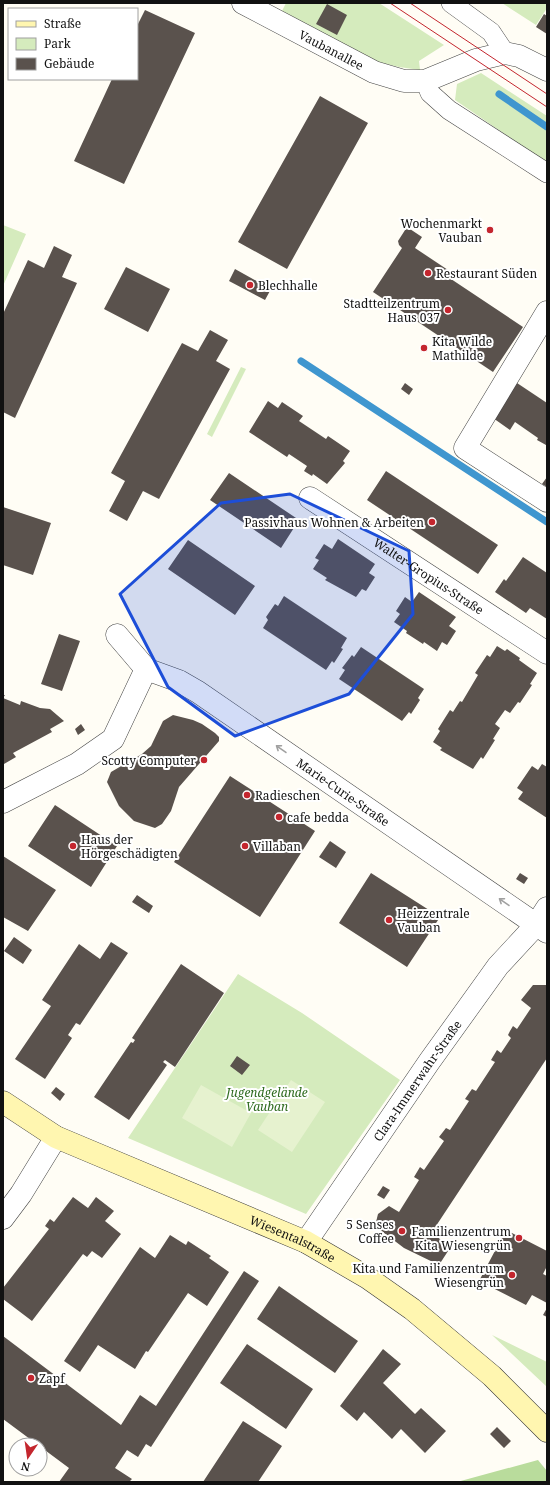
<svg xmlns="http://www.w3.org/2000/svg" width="550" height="1485" font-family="'Noto Serif',serif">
	<rect width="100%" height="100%" fill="#fffdf5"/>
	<path fill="#d5ebbd" d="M286,3H379L444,45L419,61L420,70L399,67L378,62L282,11Z
		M502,3H547V8L536,25Z
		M481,73L547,116V163L455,100L457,84Z
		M3,225L26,234L3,286Z
		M241,367L246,369L212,437L207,434Z
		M238,974L302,1013L400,1080L306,1214L128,1138Z
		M492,1335L547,1362V1387Z"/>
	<path fill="#b9dc9c" d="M538,1460L547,1471V1482H457Z"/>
	<path fill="#e6f2cf" d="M291,1080L325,1102L292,1152L258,1130Z
		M201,1085L251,1113L232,1147L182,1118Z"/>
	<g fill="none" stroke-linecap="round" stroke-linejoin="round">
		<path stroke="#3f96cf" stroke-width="7" d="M499,94L547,127
			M301,361L547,522"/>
	</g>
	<path fill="#5a524d" d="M327,4L347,15L337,35L316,24Z
		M145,10L195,33L124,184L74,161L112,79H137V26Z
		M544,14L547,16V34L536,27Z
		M320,96L368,123L287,269L238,242Z
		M407,227L422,237L415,248L454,274L451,279L523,327L493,372L373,292L402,248L399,245L398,241Z
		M54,246L72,255L62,277L77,283L15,418L3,412V314L28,260L44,268Z
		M126,267L170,289L148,332L104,309Z
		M235,269L271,289L265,300L229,281Z
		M210,330L228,340L216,361L230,369L159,499L143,491L127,521L109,511L125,481L111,473L182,343L198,351Z
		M405,383L413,389L409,395L401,389Z
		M517,383L547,403L546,445L537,440L538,438L515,422L510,430L493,418Z
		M268,401L278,408L282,402L303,416L299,421L326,439L328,436L350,451L343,461L345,463L327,484L313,474L312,476L304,471L307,466L289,454L287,457L249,432Z
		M386,471L498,545L478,574L367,500Z
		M229,473L299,520L281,548L210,500Z
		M547,477V487L542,484Z
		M3,507L51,523L33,575L3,565Z
		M338,539L375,564L369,573L375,577L366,591L362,589L356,597L325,580L327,578L313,569L319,560L315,558L324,544L332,549Z
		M188,540L255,586L235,615L168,569Z
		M523,557L547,573V619L530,608L526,613L495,592L504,579L506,581Z
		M419,592L456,617L449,626L456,631L447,645L442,642L437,651L424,642L423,644L406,633L407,631L394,622L400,614L396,611L405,597L412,602Z
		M284,596L347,638L341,648L343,649L334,663L332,661L326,670L263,628L268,620L266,617L275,604L278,606Z
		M59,634L80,641L62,691L41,684Z
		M497,646L505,651L507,649L520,658L519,660L537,673L530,684L532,685L520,703L518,702L510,713L505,710L495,724L500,728L493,739L495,740L483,759L481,757L473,769L440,750L442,748L433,742L440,731L438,729L450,710L453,712L460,701L462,702L478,675L475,673L487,655L490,657Z
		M361,647L424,689L418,698L420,700L411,714L409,712L402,721L339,679L345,670L342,668L352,655L354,657Z
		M3,695H5L3,698L20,705L21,701L40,708L50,709L64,721L50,729L52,732L13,753L16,757L4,764Z
		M173,715L193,720L202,724L215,733L219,737V741L179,787L171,811L162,824L155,828L134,821L119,806L107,782L111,772L142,754L151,746L163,721Z
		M81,724L85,730L78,735L75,729Z
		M542,764L547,767V818L518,799L523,792L517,788L532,766L538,770Z
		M230,776L315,831L260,917L174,862Z
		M55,805L117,846L91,887L28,846Z
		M330,841L346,852L336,868L319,857Z
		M3,856L56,890L28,931L3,917Z
		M371,873L440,917L407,967L339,923Z
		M520,873L528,878L524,884L516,879Z
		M137,895L153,906L149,913L132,902Z
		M14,937L32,950L23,964L4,951Z
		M111,942L128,953L80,1025L76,1023L68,1035L72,1038L45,1079L15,1059L51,1006L42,1000L79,944L100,959Z
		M181,964L224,993L175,1067L165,1060L163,1062L167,1065L129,1120L94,1097L131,1042L133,1043L135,1040L132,1038Z
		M533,985H547V1058L432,1232L450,1248L439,1265L404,1248L375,1226L378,1214L389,1206L399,1212L419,1180L414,1177L420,1167L424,1170L444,1141L439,1137L446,1128L450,1130L469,1101L465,1099L472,1089L476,1091L495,1062L491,1060L497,1050L501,1053L511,1038L508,1035L510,1031L513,1026L517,1029L531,1008L521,1000Z
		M237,1056L250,1065L242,1075L230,1066Z
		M56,1087L65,1094L60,1101L51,1093Z
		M383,1186L390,1190L384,1199L377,1195Z
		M73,1197L88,1208L96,1197L114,1211L105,1221L121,1234L102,1258L92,1251L87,1257L83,1254L32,1321L3,1299V1288L49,1229L45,1226L50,1219L54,1222Z
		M506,1230L547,1251V1266L543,1274L547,1276V1303L532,1295L526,1305L479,1281Z
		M170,1235L186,1245L188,1241L211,1256L209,1258L229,1272L207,1306L188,1293L148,1352L146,1351L135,1369L98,1345L80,1372L64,1361L140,1247L155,1258Z
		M244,1271L259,1281L151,1447L146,1444L138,1457L127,1450L115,1468L132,1479L129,1482H59L69,1468L3,1419V1336L121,1425L140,1395L156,1406Z
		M279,1286L358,1341L335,1373L257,1319Z
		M547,1308V1317L543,1315Z
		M247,1344L313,1389L286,1429L220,1383Z
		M383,1349L401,1364L383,1383L415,1414L421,1408L446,1431L425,1453L401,1429L392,1439L364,1412L357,1421L340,1406Z
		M243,1421L282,1446L258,1482H203Z
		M497,1427L511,1441L504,1448L490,1434Z"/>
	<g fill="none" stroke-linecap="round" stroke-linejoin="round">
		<g stroke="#444" stroke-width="20">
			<path id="pedestrian" d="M451,3L491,32L505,53
				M425,81L430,93L449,110L547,173"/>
		</g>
		<g stroke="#444" stroke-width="23">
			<g id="minor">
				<path id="s1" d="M243,3L374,72L404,81H425L476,60L505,53L519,56L547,70"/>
				<path d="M547,312L465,448L547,501"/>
				<path id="s2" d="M310,498L547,653"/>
				<path id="s3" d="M117,635L146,669L179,681L198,692L547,932"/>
				<path d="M3,802L77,764L113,739L146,669"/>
				<path d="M3,1218L21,1194L56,1137"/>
				<path id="s4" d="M306,1242L429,1062L498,966L536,925L547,908"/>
			</g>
		</g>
		<g stroke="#333" stroke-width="23">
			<g id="secondary">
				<path id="s5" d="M3,1102L56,1137L306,1242L368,1278L412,1309L492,1376L547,1431"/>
			</g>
		</g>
		<use href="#pedestrian" stroke="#fff" stroke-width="19"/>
		<use href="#minor" stroke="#fff" stroke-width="22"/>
		<use href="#secondary" stroke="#fff6b0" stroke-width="22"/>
		<path stroke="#c4262e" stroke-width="1" d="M390,3L547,107
			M410,3L547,94"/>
	</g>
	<defs><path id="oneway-shaft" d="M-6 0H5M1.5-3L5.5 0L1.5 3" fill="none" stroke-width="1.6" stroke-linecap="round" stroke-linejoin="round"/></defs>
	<g stroke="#a0a0a0">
		<use href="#oneway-shaft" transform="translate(281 749) rotate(-145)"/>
		<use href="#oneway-shaft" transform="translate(504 902) rotate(-145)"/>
	</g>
	<path fill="#1d4ed8" fill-opacity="0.2" stroke="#1d4ed8" stroke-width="3" stroke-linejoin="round" d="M290,494L409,551L413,614L349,694L235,736L168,687L120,594L221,503Z"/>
	<g fill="#c4262e" stroke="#fff" stroke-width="1.5">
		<circle cx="490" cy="230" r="4"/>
		<circle cx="428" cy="273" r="4"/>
		<circle cx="250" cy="285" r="4"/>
		<circle cx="448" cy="310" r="4"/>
		<circle cx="424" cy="348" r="4"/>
		<circle cx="432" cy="522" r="4"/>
		<circle cx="204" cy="760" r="4"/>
		<circle cx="247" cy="795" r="4"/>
		<circle cx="279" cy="817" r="4"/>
		<circle cx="73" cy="846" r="4"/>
		<circle cx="245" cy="846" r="4"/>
		<circle cx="389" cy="920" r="4"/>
		<circle cx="402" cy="1231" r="4"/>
		<circle cx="519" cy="1238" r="4"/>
		<circle cx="512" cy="1275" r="4"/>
		<circle cx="31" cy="1378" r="4"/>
	</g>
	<g text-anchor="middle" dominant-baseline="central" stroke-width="4" stroke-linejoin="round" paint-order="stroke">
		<g font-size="12" fill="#111" stroke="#fff">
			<text stroke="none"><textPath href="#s1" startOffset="100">Vaubanallee</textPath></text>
			<text stroke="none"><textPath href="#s2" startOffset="142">Walter-Gropius-Straße</textPath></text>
			<text stroke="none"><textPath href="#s3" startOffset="278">Marie-Curie-Straße</textPath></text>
			<text stroke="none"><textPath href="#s4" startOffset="196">Clara-Immerwahr-Straße</textPath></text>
			<text stroke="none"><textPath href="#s5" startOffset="321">Wiesentalstraße</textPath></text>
		</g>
		<g font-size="12" fill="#111" stroke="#fff" text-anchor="start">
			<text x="482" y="223" text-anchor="end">Wochenmarkt<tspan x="482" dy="14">Vauban</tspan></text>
			<text x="436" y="273">Restaurant Süden</text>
			<text x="258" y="285">Blechhalle</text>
			<text x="440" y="303" text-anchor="end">Stadtteilzentrum<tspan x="440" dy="14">Haus 037</tspan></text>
			<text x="432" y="341">Kita Wilde<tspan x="432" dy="14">Mathilde</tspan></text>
			<text x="424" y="522" text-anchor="end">Passivhaus Wohnen &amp; Arbeiten</text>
			<text x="196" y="760" text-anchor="end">Scotty Computer</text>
			<text x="255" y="795">Radieschen</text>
			<text x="287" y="817">cafe bedda</text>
			<text x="81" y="839">Haus der<tspan x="81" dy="14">Hörgeschädigten</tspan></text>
			<text x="253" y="846">Villaban</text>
			<text x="397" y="913">Heizzentrale<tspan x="397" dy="14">Vauban</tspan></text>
			<text x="394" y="1224" text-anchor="end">5 Senses<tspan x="394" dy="14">Coffee</tspan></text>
			<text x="511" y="1231" text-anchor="end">Familienzentrum<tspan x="511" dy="14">Kita Wiesengrün</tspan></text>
			<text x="504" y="1268" text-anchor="end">Kita und Familienzentrum<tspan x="504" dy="14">Wiesengrün</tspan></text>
			<text x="39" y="1378">Zapf</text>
		</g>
		<g font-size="12" font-style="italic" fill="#2f6b1f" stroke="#fff">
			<text x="267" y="1092">Jugendgelände<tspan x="267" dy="14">Vauban</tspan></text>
		</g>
	</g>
	<rect width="550" height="1485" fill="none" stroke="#111111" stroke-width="8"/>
	<rect x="8" y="8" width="130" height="72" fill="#ffffff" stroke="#a0a0a0"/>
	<rect x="16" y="21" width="20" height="6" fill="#fff6b0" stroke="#a0a0a0"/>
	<text x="44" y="28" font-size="12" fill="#111111">Straße</text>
	<rect x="16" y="38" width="20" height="12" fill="#d5ebbd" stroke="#a0a0a0"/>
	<text x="44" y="48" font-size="12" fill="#111111">Park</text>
	<rect x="16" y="58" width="20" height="12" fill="#5a524d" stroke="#a0a0a0"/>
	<text x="44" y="68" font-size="12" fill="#111111">Gebäude</text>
	<g transform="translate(28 1457) rotate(193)"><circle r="19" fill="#ffffff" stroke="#a0a0a0"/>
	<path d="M0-3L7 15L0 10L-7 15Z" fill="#c4262e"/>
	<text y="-6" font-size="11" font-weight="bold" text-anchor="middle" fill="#111111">N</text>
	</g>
</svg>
